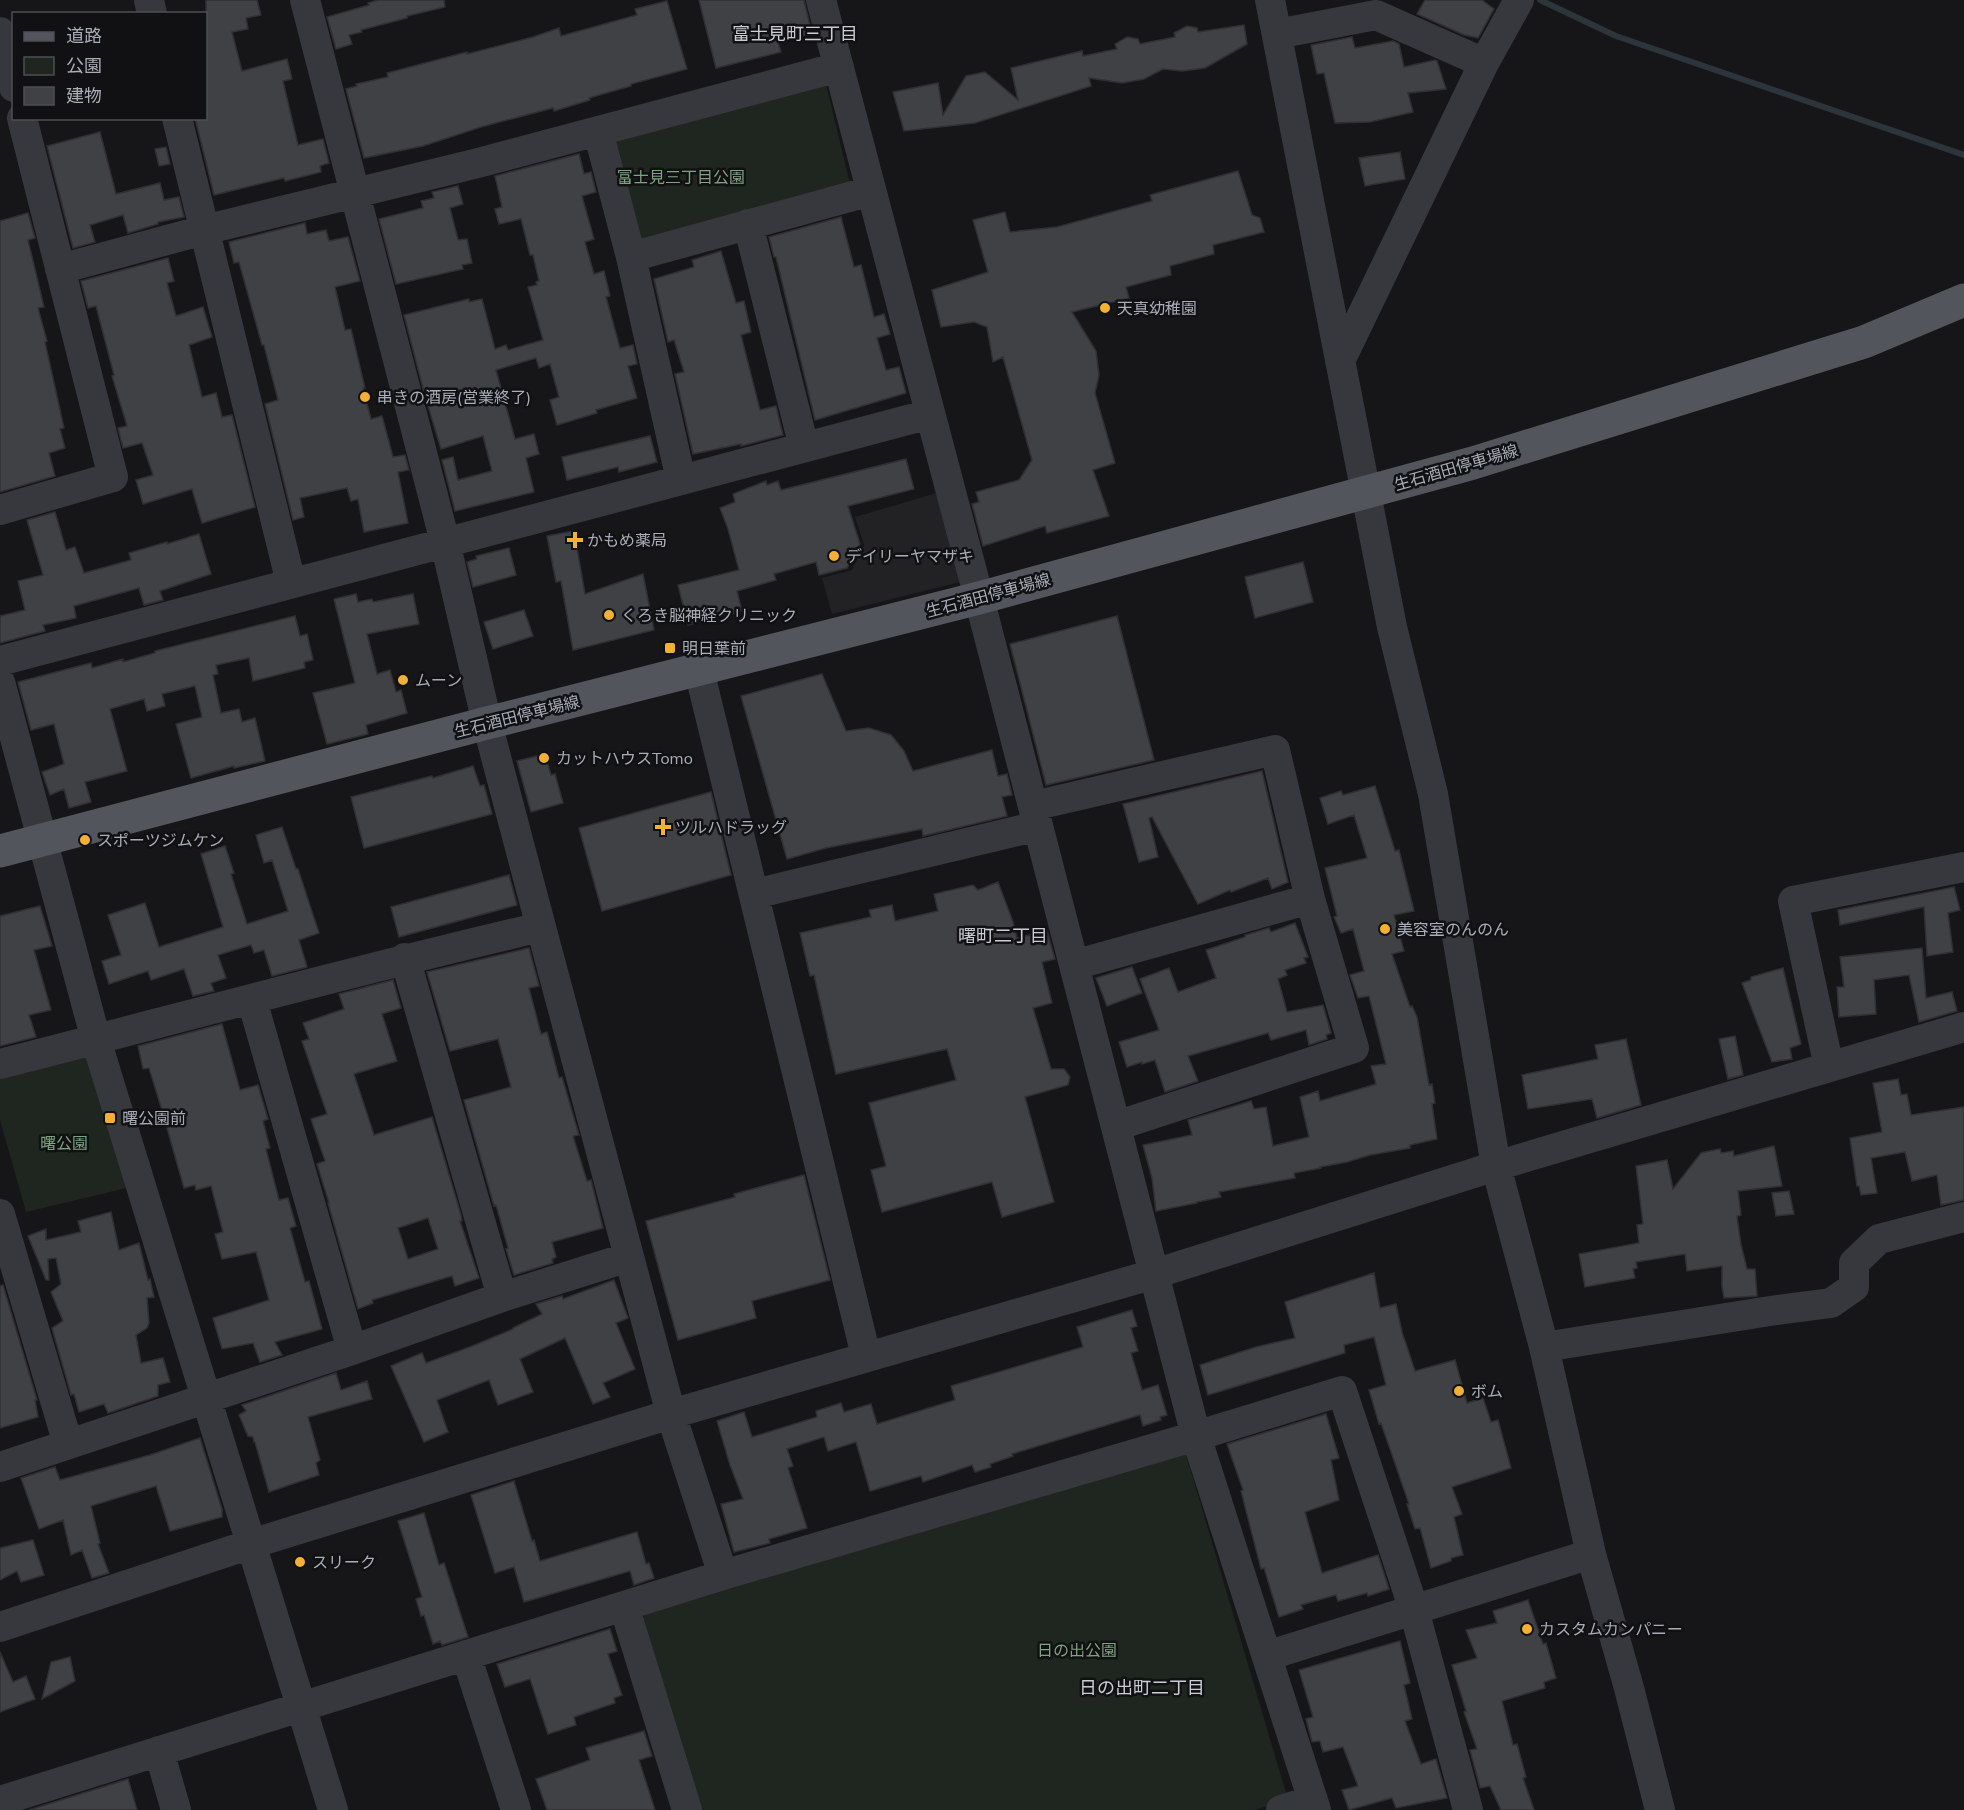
<svg xmlns="http://www.w3.org/2000/svg" width="1964" height="1810" font-family="Mulish,'Noto Sans JP',sans-serif">
	<rect width="100%" height="100%" fill="#161618"/>
	<path fill="#222225" d="M940,492L964,581L832,614L822,578L852,570L864,545L855,517Z"/>
	<path fill="#1e261f" d="M826,84L851,188L646,243L633,236L612,146L620,135Z
		M93,1050L135,1186L26,1212L0,1120V1076Z
		M1185,1451L1288,1800L1254,1810H696L641,1623L646,1611Z"/>
	<g fill="none" stroke-linecap="round" stroke-linejoin="round">
		<path stroke="#2c353c" stroke-width="6" d="M1540,0L1616,36L1964,155"/>
	</g>
	<path fill="#404145" stroke="#303034" stroke-width="1.5" fill-rule="evenodd" d="M206,0H257L261,15L246,18L248,29L232,32L242,71L287,59L292,79L283,81L298,145L323,139L329,163L320,166L321,172L285,181L284,178L214,195L195,118H206Z
		M378,0H444L445,7L407,16V18L361,30L362,32L349,35L352,44L336,49L327,17L369,5L368,3Z
		M699,0H804L812,34L778,42L781,52L716,68Z
		M1425,0H1482L1494,9L1478,38L1464,35L1417,14Z
		M667,1L687,69L631,84V86L589,98L590,100L554,111L553,108L481,127L423,146L364,158L346,89L357,86L356,84L388,77L387,73L467,52V54L533,37L559,28L561,36L637,15L635,9Z
		M1244,25L1247,44L1205,68L1182,71L1163,69L1144,79L1122,83L1089,78L1091,86L975,123L904,131L893,92L938,83L943,115L966,76L985,72L1018,100L1011,68L1082,51L1083,56L1117,49L1115,44L1127,37L1138,39L1140,44L1175,37L1174,33L1187,26L1197,28L1198,32Z
		M1352,37L1355,48L1393,41L1399,44L1404,67L1435,60L1437,61L1446,89L1408,93L1413,112L1370,122L1335,123L1324,73L1317,74L1311,45Z
		M100,132L116,194L160,183L164,200L179,197L184,217L158,222V224L128,233L123,215L90,225L95,242L73,248L47,146Z
		M166,147L170,164L159,166L155,149Z
		M1400,152L1405,179L1365,186L1359,158Z
		M579,154L584,174L591,172L596,192L582,196L594,239L585,242L594,274L604,271L610,296L606,297L620,348L633,345L637,364L628,366L637,398L596,410L597,413L557,425L550,400L559,397L550,364L539,368L536,358L496,370L515,439L534,434L539,454L526,458L534,492L455,511L442,460L453,457L458,480L492,471L483,436L441,449L425,396L404,315L469,299V302L482,299L495,349L506,345L508,350L543,340L528,287L537,285L536,282L539,281L533,255H530L521,219L499,224L495,209L502,207L495,176Z
		M1238,171L1252,215L1260,218L1264,232L1213,245L1214,254L1170,266L1171,275L1126,287L1129,298L1072,312L1096,351L1099,375L1095,393L1115,463L1093,470L1109,516L1047,533L1045,526L983,546L972,504L979,502L976,492L1019,480L1032,460L1003,357L993,362L987,327L974,322L941,327L932,290L988,272L973,220L1005,212L1010,232L1057,227L1152,201L1150,195Z
		M458,186L463,204L450,208L458,240L467,239L472,263L462,265L463,269L396,284L379,219L423,208L421,201L434,198L432,192Z
		M28,213L35,238L28,240L44,307L38,308L47,341L45,342L64,428L60,429L65,448L49,453L55,476L0,492V221Z
		M841,217L854,267L861,265L874,317L884,314L890,334L877,338L886,370L899,367L906,393L815,420L776,257H774L769,237Z
		M305,223L307,234L326,230L329,241L348,237L360,281L335,287L345,330L351,329L365,388H363L371,419L382,416L393,457L405,455L409,470L398,472L408,523L364,532L358,499L351,501L347,488L300,498L304,517L293,520L265,404L278,400L264,345H262L239,262L234,263L229,242Z
		M721,251L736,303L744,301L751,332L741,335L760,410L776,406L783,435L741,446V444L693,454L675,374L684,372L674,340L668,342L654,279L694,267L692,260Z
		M168,258L174,281L167,283L176,316L203,307L212,337L189,345L202,397L216,393L222,417L232,415L255,507L202,523L192,489L143,504L136,480L153,475L142,443L123,448L118,428L127,426L112,376L114,375L96,306L88,308L81,281Z
		M650,436L657,462L619,472L618,467L567,480L562,457Z
		M906,459L914,489L848,506L860,544L847,568L819,575L816,562L774,574L776,580L737,591L742,611L688,625L678,585L739,570L728,529L720,508L735,502L733,494L766,481L767,485L778,481L781,490Z
		M55,512L66,550L75,547L84,573L131,560L129,553L167,542V544L199,534L211,574L160,591L163,600L144,605L139,588L74,606L76,618L43,625L45,631L0,643V616L25,610L18,581L43,575L27,520Z
		M574,531L585,594L643,574L654,630L573,650L561,581L556,582L547,536Z
		M509,548L516,575L473,587L467,562L477,559L476,556Z
		M1303,562L1313,602L1255,618L1245,577Z
		M356,594L358,602L372,599L373,602L413,594L419,624L367,634L377,674L390,670L396,692L401,690L407,713L366,725L368,734L327,744L313,693L355,683L334,599Z
		M524,610L533,636L493,649L484,622Z
		M295,616L300,636L307,634L313,660L304,662L305,668L253,681L249,658L216,665L218,674L213,675L221,713L239,709L242,722L255,718L265,761L234,768V766L191,778L176,724L202,717L195,686L162,694L165,706L147,711L144,699L110,709L127,771L85,782L91,802L69,808L64,789L50,795L42,772L64,764L54,724L31,730L18,682L91,663L92,668L123,659V662L155,653V651Z
		M1117,616L1154,760L1046,785L1010,644Z
		M822,674L846,731L869,728L891,735L904,751L913,771L992,750L998,776L1007,774L1012,795L1002,797L1007,816L923,836L922,829L826,848L787,859L741,696Z
		M545,754L551,775L555,774L563,803L531,812L517,761Z
		M473,766L480,786L484,785L492,814L364,848L351,797L432,776L433,778Z
		M1262,771L1288,882L1272,889L1268,878L1231,892L1230,890L1198,904L1152,817L1149,818L1158,857L1139,862L1123,804Z
		M1375,786L1395,851L1399,850L1414,911L1394,915L1404,951L1392,954L1410,1007L1412,1006L1417,1017L1429,1085L1432,1084L1435,1103L1432,1104L1437,1139L1410,1145V1148L1370,1155L1347,1162L1320,1167L1321,1168L1294,1173L1295,1178L1219,1192L1221,1197L1197,1202V1203L1156,1211L1152,1178L1143,1145L1192,1135L1188,1120L1251,1101L1254,1109L1266,1107L1273,1146L1309,1137L1300,1097L1318,1091L1320,1101L1376,1084L1371,1066L1386,1064L1369,996L1358,998L1350,975L1364,971L1353,929L1341,933L1334,917L1337,916L1325,868L1367,858L1354,815L1328,824L1320,798L1341,791L1343,795Z
		M711,792L731,875L602,911L579,828Z
		M282,827L296,869H298L319,933L299,940L307,967L272,976L264,950L254,953L251,945L218,955L226,978L211,983L214,991L193,996L184,969L151,980L148,971L109,984L102,961L121,955L108,915L145,903L159,947L223,927L201,854L225,846L234,873L231,874L247,924L288,911L272,860L264,863L256,835Z
		M509,875L517,905L399,937L391,907Z
		M998,882L1013,922L1017,938L1047,931L1055,959L1042,962L1052,1003L1033,1008L1051,1069H1064L1070,1077L1068,1085L1025,1097L1054,1202L1002,1217L992,1182L882,1212L871,1170L886,1166L869,1103L956,1080L947,1049L836,1074L814,975L810,976L800,933L871,917L869,910L892,905L895,921L938,911L934,894L973,885L978,890Z
		M1954,887L1960,910L1948,913L1953,952L1927,956L1924,907L1840,925L1838,910Z
		M40,906L52,946L34,950L51,1010L29,1015L36,1037L0,1046V916Z
		M1295,923L1308,957L1304,958L1306,963L1285,970L1287,975L1278,979L1287,1012L1323,1005L1331,1033L1326,1035L1327,1039L1309,1045L1306,1030L1271,1040L1268,1033L1188,1056L1198,1081L1165,1092L1155,1060L1142,1064V1062L1127,1067L1119,1042L1159,1030L1140,979L1169,968L1178,992L1216,978L1206,950L1245,937V935L1269,928L1271,932Z
		M529,948L539,986L529,988L541,1034L547,1032L559,1078L562,1077L579,1135L573,1136L587,1181L591,1180L603,1228L552,1242L556,1257L552,1259L553,1263L514,1275L506,1249L508,1248L496,1205L494,1206L464,1100L511,1087L498,1039L450,1051L427,972Z
		M1922,948L1926,998L1952,992L1957,1011L1919,1022L1909,975L1874,980L1876,1014L1839,1017L1837,987H1844L1840,957Z
		M1132,967L1142,993L1107,1006L1096,978Z
		M1783,968L1801,1044L1790,1048L1792,1059L1772,1062L1742,983L1751,980V977Z
		M393,980L401,1008L382,1014L397,1061L354,1074L374,1135L432,1117L461,1215L462,1221H460L479,1278L455,1286L452,1276L372,1300L373,1303L358,1309L328,1203H329L317,1164L325,1161L311,1119L327,1114L302,1041L309,1039L303,1023L344,1009L339,994ZM428,1218L438,1249L408,1259L398,1228Z
		M222,1024L240,1090L258,1085L268,1119L263,1121L270,1148L266,1149L279,1200L288,1198L296,1226L290,1228L305,1282L309,1281L322,1329L275,1342L282,1355L260,1362L253,1343L222,1349L213,1318L269,1300L256,1252L222,1259L215,1234L223,1232L211,1186L196,1190L195,1185L184,1188L161,1107L149,1068L143,1069L138,1046Z
		M1735,1036L1743,1075L1728,1079L1719,1039Z
		M1626,1039L1641,1105L1597,1118L1592,1099L1528,1109L1522,1075L1598,1059L1595,1045Z
		M1898,1079L1901,1095L1907,1094L1911,1115L1964,1107V1200L1941,1205L1937,1175L1912,1181L1905,1152L1871,1158L1877,1193L1861,1195L1859,1186H1857L1850,1138L1882,1132L1873,1083Z
		M1774,1146L1782,1186L1738,1191L1741,1215L1737,1216L1741,1245L1747,1269H1755L1757,1296L1724,1298L1722,1286V1266L1687,1271L1685,1254L1636,1262L1637,1268L1633,1269L1635,1278L1585,1287L1579,1254L1639,1243L1637,1225L1643,1224L1636,1166L1667,1160L1673,1189L1701,1153L1720,1149L1721,1153L1733,1151L1734,1156Z
		M804,1175L830,1280L752,1301L756,1318L678,1340L646,1221L735,1197L734,1194Z
		M1789,1191L1794,1214L1776,1216L1772,1193Z
		M111,1212L119,1250L139,1243L148,1280L150,1279L154,1297L147,1298L149,1323L147,1328L136,1335L141,1363L163,1358L170,1382L158,1385V1396L108,1413L104,1404L79,1412L74,1394L71,1395L52,1328L63,1321L51,1292L61,1284L56,1258L48,1259L49,1280H46L28,1236L46,1229V1240L81,1232L78,1221Z
		M1374,1273L1380,1308L1396,1304L1402,1332L1415,1371L1455,1360L1467,1403L1483,1398L1491,1422L1498,1420L1511,1468L1452,1487L1462,1514L1454,1517L1463,1555L1451,1558V1561L1431,1568L1420,1528L1415,1529L1407,1504H1409L1381,1423L1379,1424L1369,1390L1386,1385L1374,1337L1344,1345L1345,1353L1208,1395L1200,1365L1256,1347L1295,1338L1285,1302Z
		M614,1280L628,1318L616,1323L635,1369L603,1383L610,1397L593,1404L565,1338L520,1359L533,1392L498,1405L489,1380L437,1400L448,1432L424,1442L391,1366L422,1353L426,1363L470,1347L513,1329V1328L542,1314L536,1304L562,1296L563,1299Z
		M3,1285L37,1400H35L38,1417L0,1428V1286Z
		M1132,1310L1137,1326L1131,1328L1138,1351L1131,1353L1142,1390L1158,1385L1167,1415L1160,1417L1161,1420L1143,1426L1140,1415L1012,1454L1013,1456L990,1464L991,1467L975,1472L972,1465L923,1482L921,1476L870,1491L856,1442L828,1451L824,1437L787,1449L793,1466L788,1468L807,1528L769,1539L770,1543L734,1552L721,1504L743,1499L730,1465L717,1421L744,1412L752,1437L817,1417L816,1411L841,1403L844,1412L871,1404L877,1424L955,1400L951,1386L1083,1347L1077,1327Z
		M336,1373L341,1390L367,1381L372,1399L308,1417L320,1460L316,1463L319,1475L269,1492L255,1442H254L253,1437L248,1436L239,1415L246,1411L242,1405Z
		M1326,1414L1339,1458L1331,1460L1339,1500L1305,1512L1322,1573L1378,1555L1389,1589L1368,1596L1367,1593L1338,1601L1336,1595L1301,1605L1303,1609L1279,1617L1264,1568L1261,1569L1241,1491L1243,1490L1227,1444Z
		M200,1438L222,1509V1517L170,1531L156,1486L91,1506L100,1543L98,1544L109,1573L92,1578L82,1550L71,1555L63,1520L39,1529L21,1478L55,1467L60,1480L150,1455Z
		M514,1481L532,1541L534,1540L540,1561L637,1532L646,1564L649,1563L654,1578L634,1585L630,1571L524,1602L514,1567L495,1573L471,1495Z
		M424,1513L439,1565L444,1563L468,1637L442,1645L440,1641L433,1644L424,1615L421,1616L416,1599L422,1597L398,1521Z
		M33,1540L44,1575L21,1582L17,1571L0,1580V1548Z
		M1528,1600L1543,1644L1546,1643L1556,1678L1544,1682L1545,1688L1502,1701L1513,1745L1517,1744L1526,1777L1523,1778L1534,1810H1501L1490,1786L1480,1788L1470,1750L1477,1749L1464,1712L1466,1711L1452,1665L1477,1658L1466,1630L1497,1623L1493,1611Z
		M610,1629L617,1651L608,1654L622,1695L614,1698L615,1703L574,1717L576,1725L548,1734L530,1679L505,1687L497,1664Z
		M1400,1641L1410,1683L1404,1685L1412,1719L1405,1721L1421,1764L1436,1759L1447,1798L1396,1808L1392,1798L1349,1810L1342,1790L1358,1786L1343,1747L1323,1752L1320,1741L1312,1742L1306,1719L1313,1717L1299,1670Z
		M0,1652L13,1682L26,1676L35,1699L0,1712Z
		M70,1657L75,1681L42,1699L51,1662Z
		M644,1731L652,1756L639,1760L655,1810H547L536,1779L590,1760L586,1748Z
		M128,1779L137,1810H29Z"/>
	<g fill="none" stroke-linecap="round" stroke-linejoin="round">
		<path stroke="#37383d" stroke-width="30" d="M149,0L152,14
			M305,0L445,542L487,723L541,927L671,1414L723,1575
			M821,0L979,598L1196,1436L1316,1810
			M1270,0L1392,627L1433,794L1496,1166L1544,1347L1591,1554L1629,1688L1660,1810
			M0,32L14,87
			M1277,34L1376,15L1484,63
			M177,118L291,583
			M598,131L631,257L681,480
			M748,224L804,447
			M631,257L871,191
			M60,269L204,230L478,163L839,67
			M1340,361L1484,63L1519,0
			M0,510L113,477L22,118
			M0,661L930,414
			M699,670L866,1356
			M0,682L96,1040L333,1810
			M1033,806L1275,750L1310,899L1354,1048L1116,1126
			M754,894L1038,826
			M405,958L502,1297
			M1074,965L1310,899
			M252,1000L352,1350
			M0,1064C180,1018 360,969 541,927
			M1829,1067L1793,901L1964,867
			M0,1214L68,1444
			M1544,1347L1770,1311L1831,1303L1854,1287V1263L1879,1239L1964,1217
			M0,1467L352,1350L502,1297L629,1257
			M624,1606L687,1810
			M0,1627L251,1544L671,1414L1154,1274L1496,1166L1964,1027
			M466,1655L516,1810
			M1267,1656L1591,1554
			M159,1751L176,1810
			M0,1801L723,1575L1196,1436L1342,1391L1414,1610L1468,1810
			M1281,1810L1313,1800"/>
		<path stroke="#53555c" stroke-width="33" d="M0,851L487,723L979,598L1473,463L1864,342L1964,300"/>
	</g>
	<g fill="#f2b134" stroke="#111113" stroke-width="2">
		<circle cx="1105" cy="308" r="6"/>
		<circle cx="365" cy="397" r="6"/>
		<path d="M572 531h6v6h6v6h-6v6h-6v-6h-6v-6h6z"/>
		<circle cx="834" cy="556" r="6"/>
		<circle cx="609" cy="615" r="6"/>
		<rect x="664" y="642" width="12" height="12" rx="3"/>
		<circle cx="403" cy="680" r="6"/>
		<circle cx="544" cy="758" r="6"/>
		<path d="M660 818h6v6h6v6h-6v6h-6v-6h-6v-6h6z"/>
		<circle cx="85" cy="840" r="6"/>
		<circle cx="1385" cy="929" r="6"/>
		<rect x="104" y="1112" width="12" height="12" rx="3"/>
		<circle cx="1459" cy="1391" r="6"/>
		<circle cx="300" cy="1562" r="6"/>
		<circle cx="1527" cy="1629" r="6"/>
	</g>
	<g text-anchor="middle" dominant-baseline="central" stroke-width="5" stroke-linejoin="round" paint-order="stroke">
		<g font-size="16" fill="#7fa381" stroke="#111113">
			<text x="681" y="177">富士見三丁目公園</text>
			<text x="64" y="1143">曙公園</text>
			<text x="1077" y="1650">日の出公園</text>
		</g>
		<g font-size="16" fill="#a8adb8" stroke="#111113" text-anchor="start">
			<text x="1117" y="308">天真幼稚園</text>
			<text x="377" y="397">串きの酒房(営業終了)</text>
			<text x="587" y="540">かもめ薬局</text>
			<text x="846" y="556">デイリーヤマザキ</text>
			<text x="621" y="615">くろき脳神経クリニック</text>
			<text x="682" y="648">明日葉前</text>
			<text x="415" y="680">ムーン</text>
			<text x="556" y="758">カットハウスTomo</text>
			<text x="675" y="827">ツルハドラッグ</text>
			<text x="97" y="840">スポーツジムケン</text>
			<text x="1397" y="929">美容室のんのん</text>
			<text x="122" y="1118">曙公園前</text>
			<text x="1471" y="1391">ボム</text>
			<text x="312" y="1562">スリーク</text>
			<text x="1539" y="1629">カスタムカンパニー</text>
		</g>
		<g font-size="16" fill="#a8adb8" stroke="#111113">
			<text transform="translate(1456 467) rotate(-16)">生石酒田停車場線</text>
			<text transform="translate(988 595) rotate(-15)">生石酒田停車場線</text>
			<text transform="translate(517 716) rotate(-14)">生石酒田停車場線</text>
		</g>
		<g font-size="18" fill="#c9ccd4" stroke="#111113">
			<text x="795" y="33">富士見町三丁目</text>
			<text x="1003" y="935">曙町二丁目</text>
			<text x="1142" y="1687">日の出町二丁目</text>
		</g>
	</g>
	<rect x="12" y="12" width="195" height="108" fill="#111113" stroke="#4d4f55" stroke-width="1.5"/>
	<rect x="24" y="32" width="30" height="9" fill="#53555c" stroke="#4d4f55" stroke-width="1.5"/>
	<text x="66" y="42" font-size="18" fill="#a8adb8">道路</text>
	<rect x="24" y="57" width="30" height="18" fill="#1e261f" stroke="#4d4f55" stroke-width="1.5"/>
	<text x="66" y="72" font-size="18" fill="#a8adb8">公園</text>
	<rect x="24" y="87" width="30" height="18" fill="#404145" stroke="#4d4f55" stroke-width="1.5"/>
	<text x="66" y="102" font-size="18" fill="#a8adb8">建物</text>
</svg>
